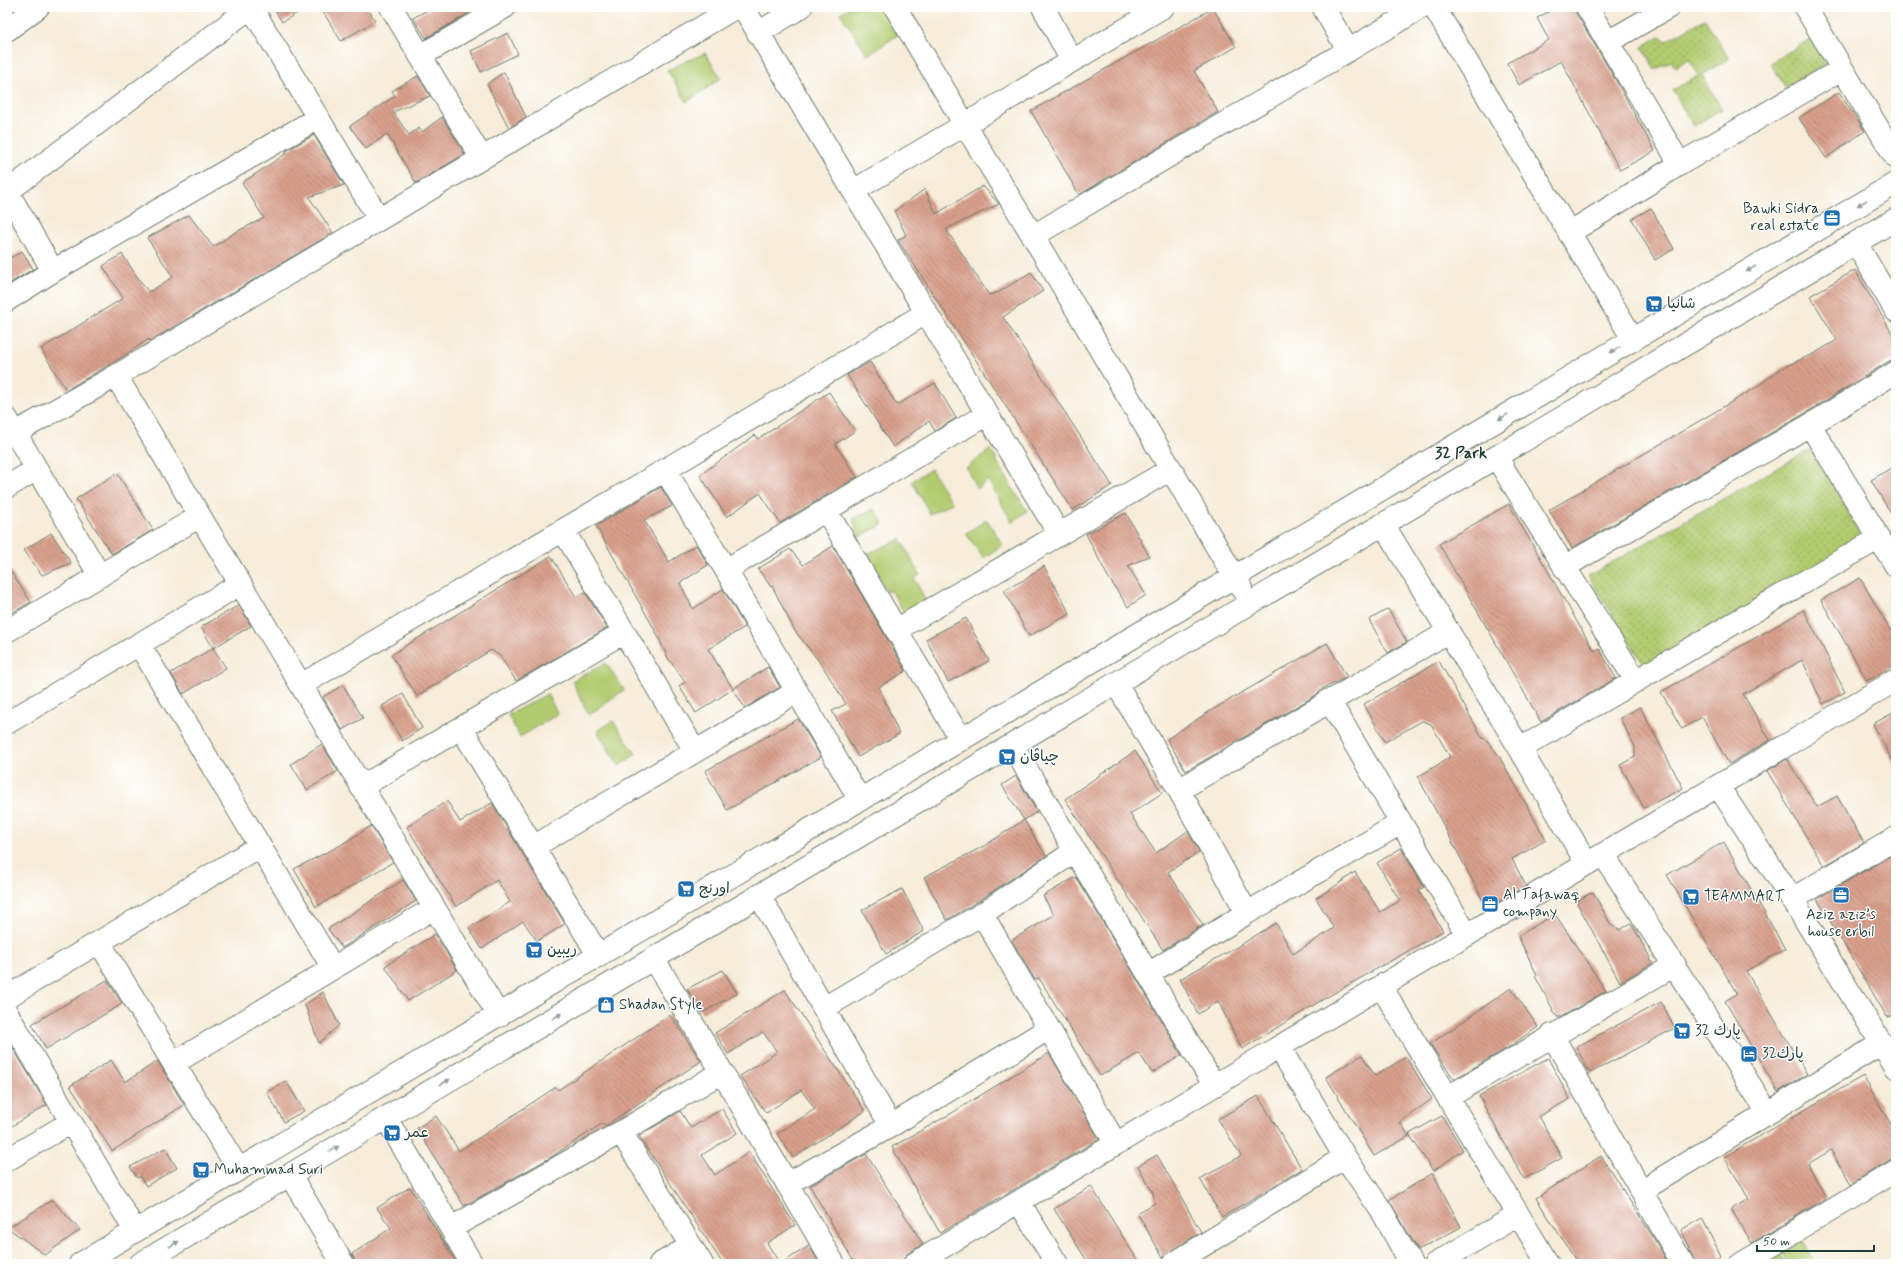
<svg xmlns="http://www.w3.org/2000/svg" width="1903" height="1271" font-family="Mynerve,'Playpen Sans Arabic',sans-serif">
	<defs>
		<pattern id="park-dots" width="8" height="8" patternUnits="userSpaceOnUse"><rect width="8" height="8" fill="#b2cb70"/><path d="M2 2h.1M6 6h.1" fill="none" stroke="#90a65d" stroke-width="1.8" stroke-linecap="round"/></pattern>
		<pattern id="building-back-hatch" width="6" height="6" patternUnits="userSpaceOnUse"><rect width="6" height="6" fill="#d9a08d"/><path d="M-1 5l2 2M0 0l6 6M5-1l2 2" fill="none" stroke="#af8474"/></pattern>
	</defs>
	<rect width="100%" height="100%" fill="#fff"/>
	<filter id="ink" filterUnits="userSpaceOnUse"><feTurbulence type="fractalNoise" baseFrequency=".025" numOctaves="2"/><feDisplacementMap in="SourceGraphic" scale="8" xChannelSelector="R" yChannelSelector="G"/><feConvolveMatrix kernelMatrix="1 2 1 2 8 2 1 2 1" color-interpolation-filters="sRGB"/></filter>
	<filter id="wash" filterUnits="userSpaceOnUse"><feTurbulence type="fractalNoise" baseFrequency=".012" numOctaves="4" result="noise"/><feDisplacementMap in="SourceGraphic" scale="16" xChannelSelector="R" yChannelSelector="G"/><feGaussianBlur stdDeviation="0.9" result="paint"/><feColorMatrix in="noise" values="0 0 0 0 0 0 0 0 0 0 0 0 0 0 0 0 0 1.4 0 .05"/><feComposite in="paint" operator="in"/></filter>
	<g filter="url(#wash)">
		<rect width="100%" height="100%" fill="#f6ecd9"/>
		<path fill="#b2cb70" stroke="#688452" d="M850,7H879L899,34L868,55L840,13Z
			M705,53L721,78L687,102L667,70Z
			M991,449L1001,469L1027,511L1012,522L988,480L977,489L966,468Z
			M931,469L952,503L930,514L912,481Z
			M874,509L884,524L859,537L853,519Z
			M987,520L1003,545L983,558L966,533Z
			M901,539L920,575L914,578L926,601L905,614L891,590L887,592L867,554Z
			M606,663L624,690L589,715L572,681Z
			M547,694L558,714L520,737L508,715Z
			M613,721L636,754L619,766L597,731Z
			M1801,1240L1815,1264H1788L1782,1252Z
			M1779,1253L1785,1264H1761Z"/>
		<path fill="url(#park-dots)" stroke="#688452" d="M1705,19L1729,59L1702,75L1722,109L1693,126L1673,90L1699,75L1689,59L1675,67L1671,61L1655,70L1642,47L1660,36L1666,41Z
			M1812,38L1827,63L1786,88L1770,63Z
			M1814,447L1862,539L1646,668L1588,576Z"/>
		<g id="blocks">
			<path fill="url(#building-back-hatch)" d="M273,7H307L282,22Z
				M320,7H367L375,21L341,41Z
				M433,7H465L469,13L426,38L413,18Z
				M1557,7H1575L1576,13L1615,79L1655,151L1620,170L1561,61L1519,85L1507,63L1549,40L1537,18Z
				M1213,8L1236,47L1194,71L1218,112L1079,195L1031,111Z
				M508,33L518,54L481,72L471,51Z
				M504,72L526,117L509,128L487,84Z
				M418,76L430,96L393,112L409,135L419,128L422,132L442,117L465,154L416,183L387,134L366,149L350,126L395,96L392,91Z
				M1839,92L1865,131L1826,158L1799,118Z
				M314,135L344,185L309,197L333,233L150,341L149,339L119,359L66,390L41,349L123,298L103,266L122,254L142,284L149,292L173,277L147,238L189,215L213,247L236,232L264,218L242,183L287,153L286,151Z
				M983,186L999,204L946,229L989,295L999,292L1031,272L1043,291L1003,317L1112,485L1073,510L898,240L906,235L894,211L925,189L936,214Z
				M1651,208L1674,249L1655,260L1632,219Z
				M22,251L33,269L7,285V260Z
				M1855,270L1896,340V360L1889,361L1804,414L1572,548L1549,510L1755,388L1782,368L1815,353L1837,340L1810,296Z
				M870,362L897,405L935,383L956,418L935,431L929,421L893,447L847,375Z
				M829,392L855,431L835,444L857,477L780,523L760,493L727,517L700,475L755,435L758,439Z
				M1896,465V522L1871,480Z
				M117,473L153,530L112,554L76,499Z
				M661,487L672,506L644,520L669,562L696,545L708,565L680,583L693,609L723,589L745,627L708,649L733,689L696,713L679,686L685,682L668,658L656,632L596,526Z
				M1509,504L1594,651L1599,648L1616,678L1541,722L1439,544Z
				M1126,513L1149,556L1128,566L1146,595L1128,607L1108,577L1086,534Z
				M51,533L71,563L42,575L24,550Z
				M833,546L906,671L879,687L899,734L858,757L832,711L846,704L822,665L795,631L772,586L771,587L758,569L790,549L803,565Z
				M551,556L576,597L585,592L607,628L516,681L500,656L491,650L417,696L391,655Z
				M7,566L31,602L7,616Z
				M1044,566L1070,614L1029,636L1004,590L1026,579Z
				M1860,578L1896,640V664L1867,681L1821,600Z
				M239,605L251,626L213,648L201,627Z
				M1388,609L1407,642L1388,653L1369,620Z
				M1804,610L1845,692L1823,704L1802,660L1743,694L1770,740L1729,764L1702,717L1682,729L1661,692Z
				M966,618L989,661L948,682L926,639Z
				M1327,643L1347,677L1322,689L1318,694L1186,771L1167,739L1207,713Z
				M213,648L226,668L183,694L171,673Z
				M1439,661L1483,739L1485,738L1499,756L1546,840L1512,859L1526,886L1487,908L1418,777L1450,757L1431,724L1422,721L1385,742L1364,704Z
				M768,667L780,687L745,708L733,689Z
				M343,685L363,718L342,730L323,697Z
				M403,694L422,728L402,741L382,706Z
				M1640,707L1683,788L1644,808L1620,765L1635,757V747L1620,718Z
				M1896,711V767L1873,724Z
				M798,719L821,757L727,810L705,771Z
				M322,744L338,771L307,790L291,764Z
				M1135,751L1162,793L1130,814L1156,853L1188,831L1199,852L1168,872L1203,925L1163,950L1065,799Z
				M1787,759L1817,807L1837,796L1864,843L1824,866L1767,771Z
				M1016,776L1037,812L1024,820L1046,856L975,903L947,920L924,877L984,846L1024,820L1002,785Z
				M447,801L460,822L492,803L565,924L537,941L523,921L482,949L469,928L510,902L497,880L456,907L407,827Z
				M371,826L393,862L316,907L294,869L339,846Z
				M1724,842L1785,949L1746,971L1807,1074L1778,1092L1725,1001L1737,994L1667,875Z
				M1401,848L1424,887L1418,890L1443,931L1322,1000L1242,1049L1218,1001L1198,1014L1180,979L1237,947L1276,923L1293,954L1317,939L1334,928L1316,898L1337,885L1355,872L1380,912L1400,901L1377,863Z
				M1890,856L1896,865V1015L1887,1017L1817,899Z
				M1076,877L1182,1055L1152,1073L1139,1053L1100,1076L1039,978L1035,980L1012,940L1054,915L1043,896Z
				M403,880L416,901L342,948L328,929Z
				M902,889L924,931L886,954L862,910Z
				M1593,892L1611,925L1620,930L1631,923L1653,963L1620,982L1576,901Z
				M1555,914L1606,991L1561,1017H1557L1535,976L1537,975L1518,936Z
				M435,934L457,970L408,1001L385,966Z
				M723,970L737,993L702,1013L687,989Z
				M107,980L122,1004L46,1049L32,1024Z
				M1511,988L1538,1027L1506,1049L1454,1079L1430,1044Z
				M785,990L865,1111L793,1158L777,1134L815,1109L801,1090L766,1113L740,1076L777,1052L763,1032L728,1054L715,1033Z
				M323,992L339,1025L319,1043L305,1005Z
				M1661,1002L1675,1028L1590,1073L1576,1047Z
				M670,1015L701,1061L605,1126L603,1123L553,1156L464,1206L417,1128L436,1116L459,1151L556,1087L558,1090Z
				M7,1038L47,1105L7,1129Z
				M1049,1053L1099,1139L940,1233L892,1147L952,1113Z
				M1362,1055L1375,1076L1406,1057L1432,1099L1400,1122L1409,1136L1374,1156L1326,1077Z
				M1548,1058L1570,1099L1539,1116L1562,1158L1524,1179L1479,1096Z
				M111,1060L125,1082L158,1061L184,1105L112,1151L70,1086Z
				M1863,1076L1896,1133V1156L1851,1184L1831,1150L1808,1164L1826,1198L1752,1243L1731,1209L1749,1199L1724,1157Z
				M286,1081L304,1111L284,1122L267,1092Z
				M1258,1096L1302,1169L1222,1217L1200,1179L1241,1156L1218,1119Z
				M722,1109L737,1133L702,1155L715,1175L749,1152L795,1225L767,1243L780,1264H723L639,1136L680,1111L691,1128Z
				M1442,1116L1463,1150L1433,1171L1409,1134Z
				M165,1148L177,1168L146,1186L140,1176L137,1178L130,1167Z
				M866,1154L923,1244L907,1254L902,1261L898,1264H855L810,1186Z
				M1157,1155L1201,1232L1163,1257L1137,1213L1155,1203L1153,1193L1138,1166Z
				M1601,1156L1653,1237L1669,1264H1578L1536,1198Z
				M1433,1173L1461,1227L1418,1250L1389,1200Z
				M1091,1186L1116,1226L1140,1264H1089L1054,1209Z
				M410,1187L457,1264H356L352,1254L391,1228L377,1208Z
				M52,1200L80,1230L45,1255L8,1228Z
				M1702,1218L1721,1257L1711,1264H1695L1689,1249L1690,1248L1681,1230Z
				M809,1246L820,1264H780Z"/>
		</g>
	</g>
	<g filter="url(#ink)">
		<use href="#blocks" fill-opacity="0" stroke="#6a7a6e" stroke-width="1"/>
		<g fill="none" stroke-linecap="round" stroke-linejoin="round">
			<g stroke="#6a7a6e" stroke-width="24">
				<path id="minor" d="M391,7L481,157
					M743,7L1059,534
					M895,7L965,125L1033,236L1241,588
					M1043,7L1072,61
					M1323,7L1348,50
					M1434,7L1633,339
					M1587,7L1680,164
					M1805,7L1896,158
					M7,30L38,7
					M758,33L801,7
					M1608,42L1669,7
					M420,56L505,7
					M7,191L53,271
					M853,191L1163,7
					M7,192L251,7L379,219
					M1569,233L1680,164L1842,69
					M1033,236L1422,7
					M1856,243L1896,311
					M7,300L53,271L318,118
					M116,376L499,1016
					M7,419L100,576
					M1810,425L1896,566
					M15,433L116,376L736,7
					M1496,457L1636,681
					M665,470L726,570L860,800
					M7,487L35,470
					M826,510L961,740
					M1383,524L1520,749L1587,864
					M563,530L695,751
					M1564,567L1810,425L1896,372
					M726,570L987,414
					M896,630L1171,469
					M7,631L200,516
					M139,644L333,968
					M1116,683L1179,790L1247,913
					M301,685L665,470L926,313
					M1329,700L1467,935
					M7,723L240,584
					M462,729L599,956
					M1012,745L1214,1085
					M1520,749L1879,538
					M1718,786L1792,899L1896,1067
					M361,787L624,632
					M1179,790L1448,632
					M533,847L796,692
					M1603,854L1768,1113
					M759,895L891,1126
					M1792,899L1896,838
					M982,914L1116,1144
					M99,942L239,1170
					M653,958L722,1072L834,1264
					M1148,974L1247,913L1401,823
					M1381,986L1548,1264
					M7,997L260,846
					M824,1008L982,914L1075,851
					M7,1013L135,1231
					M1552,1035L1683,1264
					M1279,1047L1345,1157L1383,1213L1411,1264
					M174,1063L434,908
					M1448,1097L1675,965
					M386,1118L472,1264
					M621,1132L702,1264
					M7,1160L71,1122
					M290,1175L343,1264
					M787,1184L891,1126L1048,1029
					M1641,1191L1882,1043
					M1019,1202L1057,1264
					M451,1228L621,1132L722,1072
					M80,1264L1896,183
					M140,1264L1896,219
					M660,1264L691,1246
					M914,1264L1896,680
					M1173,1264L1345,1157
					M1435,1264L1518,1215
					M1741,1264L1896,1171"/>
			</g>
			<use href="#minor" stroke="#fff" stroke-width="22"/>
		</g>
		<defs><path id="oneway-solid" d="M-6-.8H1V-3.2L6.5 0L1 3.2V.8H-6Z"/></defs>
		<g fill="#8f9e9a">
			<use href="#oneway-solid" transform="translate(1862 203) rotate(149)"/>
			<use href="#oneway-solid" transform="translate(1751 269) rotate(149)"/>
			<use href="#oneway-solid" transform="translate(1615 350) rotate(149)"/>
			<use href="#oneway-solid" transform="translate(1503 417) rotate(149)"/>
			<use href="#oneway-solid" transform="translate(557 1016) rotate(-31)"/>
			<use href="#oneway-solid" transform="translate(445 1082) rotate(-31)"/>
			<use href="#oneway-solid" transform="translate(334 1149) rotate(-31)"/>
			<use href="#oneway-solid" transform="translate(174 1244) rotate(-31)"/>
		</g>
	</g>
	<defs>
		<g id="office-square" transform="scale(0.9)"><rect x="-9" y="-9" width="18" height="18" rx="4" fill="#1f6fb2" stroke="#fff"/><path d="M-6-3h4V-5.5h4V-3h4V5H-6ZM-1-4.5V-3h2v-1.5ZM-6 0V1H6V0Z" fill="#fff"/></g>
		<g id="supermarket-square" transform="scale(0.9)"><rect x="-9" y="-9" width="18" height="18" rx="4" fill="#1f6fb2" stroke="#fff"/><path d="M-6-5.5h2.5l.6 2H6L4.5 2H-2.5L-4.4-4H-6ZM-1.5 3.2a1.3 1.3 0 1 0 .1 0ZM3 3.2a1.3 1.3 0 1 0 .1 0Z" fill="#fff"/></g>
		<g id="shop-square" transform="scale(0.9)"><rect x="-9" y="-9" width="18" height="18" rx="4" fill="#1f6fb2" stroke="#fff"/><path d="M-5-2.5h2.3a2.7 3.5 0 0 1 5.4 0H5L5.5 6h-11ZM-1.5-2.5h3a1.5 2.3 0 0 0-3 0Z" fill="#fff"/></g>
		<g id="hotel-square" transform="scale(0.9)"><rect x="-9" y="-9" width="18" height="18" rx="4" fill="#1f6fb2" stroke="#fff"/><path d="M-6-4.5h1.5V1H6V5H4.5V3h-9V5H-6ZM-4 0a1.8 1.8 0 1 1 3.6 0ZM.5 0V-2.5h3Q6-2.5 6 0Z" fill="#fff"/></g>
	</defs>
	<g fill-rule="evenodd">
		<use href="#office-square" x="1832" y="218"/>
		<use href="#supermarket-square" x="1654" y="304"/>
		<use href="#supermarket-square" x="1007" y="757"/>
		<use href="#supermarket-square" x="686" y="889"/>
		<use href="#office-square" x="1841" y="895"/>
		<use href="#supermarket-square" x="1691" y="897"/>
		<use href="#office-square" x="1490" y="904"/>
		<use href="#supermarket-square" x="534" y="950"/>
		<use href="#shop-square" x="606" y="1005"/>
		<use href="#supermarket-square" x="1682" y="1031"/>
		<use href="#hotel-square" x="1749" y="1054"/>
		<use href="#supermarket-square" x="392" y="1133"/>
		<use href="#supermarket-square" x="201" y="1170"/>
	</g>
	<g text-anchor="middle" dominant-baseline="central" stroke-width="3" stroke-linejoin="round" paint-order="stroke">
		<g font-size="15" fill="#1f3d34" stroke="#fff" text-anchor="start">
			<text x="1819" y="209" text-anchor="end">Bawki Sidra<tspan x="1819" dy="17">real estate</tspan></text>
			<text x="1667" y="304">شانيا</text>
			<text x="1020" y="757">چياڤان</text>
			<text x="699" y="889">اورنج</text>
			<text x="1503" y="895">Al Tafawaq<tspan x="1503" dy="17">company</tspan></text>
			<text x="1704" y="897">TEAMMART</text>
			<text x="1841" y="915" text-anchor="middle">Aziz aziz’s<tspan x="1841" dy="17">house erbil</tspan></text>
			<text x="547" y="950">ريبين</text>
			<text x="619" y="1005">Shadan Style</text>
			<text x="1695" y="1031">32 پارك</text>
			<text x="1762" y="1054">32پارك</text>
			<text x="405" y="1133">عمر</text>
			<text x="214" y="1170">Muhammad Suri</text>
		</g>
		<g font-size="16" font-weight="bold" fill="#1f3d34" stroke="#fff">
			<text x="1461" y="453">32 Park</text>
		</g>
	</g>
	<rect width="1903" height="1271" fill="none" stroke="#fff" stroke-width="24"/>
	<path d="M1757 1245v6h117v-6" fill="none" stroke="#1f3d34" stroke-width="2"/>
	<text x="1763" y="1245" font-size="12" fill="#1f3d34" stroke="#ffffff" stroke-width="3" paint-order="stroke">50 m</text>
</svg>
